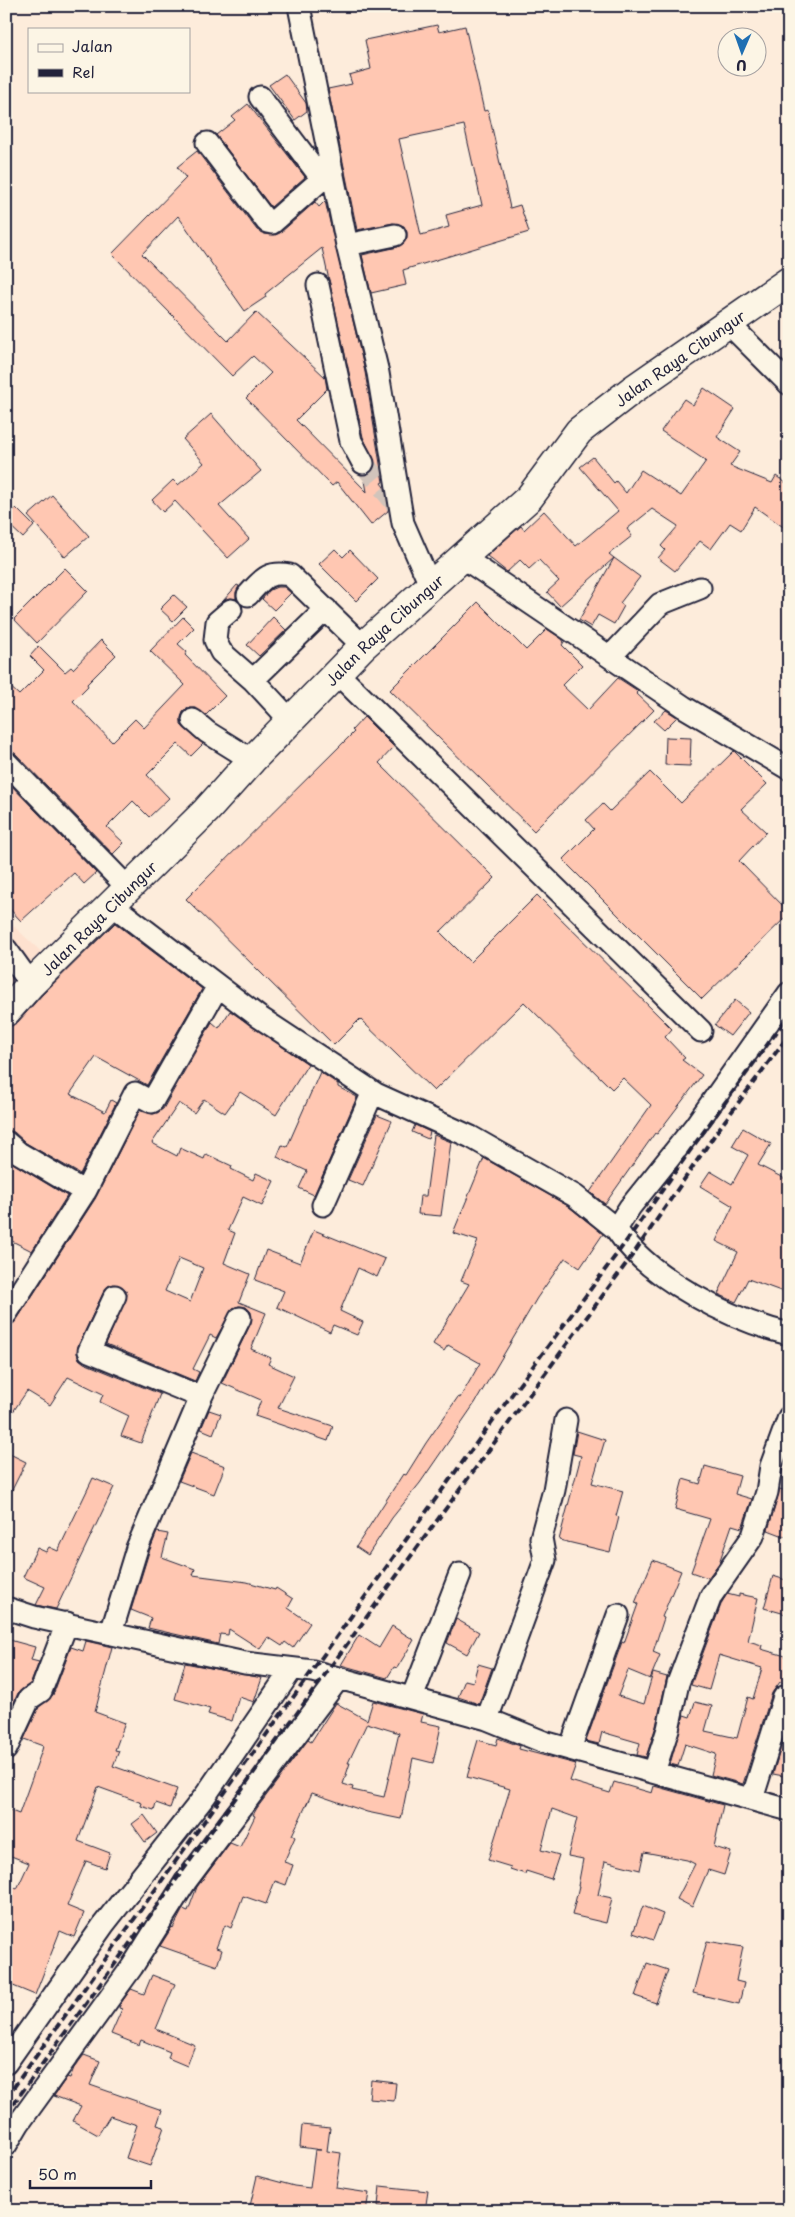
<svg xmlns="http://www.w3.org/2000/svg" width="795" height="2217" font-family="'Playpen Sans',sans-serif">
	<rect width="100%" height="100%" fill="#fdecdb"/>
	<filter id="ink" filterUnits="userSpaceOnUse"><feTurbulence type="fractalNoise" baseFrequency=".02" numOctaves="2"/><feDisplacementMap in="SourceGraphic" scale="10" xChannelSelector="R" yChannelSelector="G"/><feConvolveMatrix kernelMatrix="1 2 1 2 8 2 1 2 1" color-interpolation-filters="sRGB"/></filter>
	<g filter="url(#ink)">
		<path fill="#fee1cf" d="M6,919L49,959L6,1003Z"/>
		<path fill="#ffc7b2" stroke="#22223b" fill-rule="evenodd" d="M437,25L439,32L465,26L484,111L488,110L510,208L520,205L529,232L403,270L406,285L371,293L362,255L398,247L407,239V232L404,226L393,223L357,230L328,89L352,84L349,75L371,69L365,40ZM464,125L482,205L446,215L449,227L421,235L399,139Z
			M285,74L306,103L307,111L295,120L269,85Z
			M248,104L305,177L271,207L216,135L235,120L232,117Z
			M197,151L257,230L265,234L275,235L280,233L315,202L319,207L325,201L365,372L383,482L381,483L384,487L388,511L371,525L337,482L332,486L246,398L271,373L253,356L232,376L112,254L186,178L177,167ZM178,216L245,311L266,297L265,294L322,248L363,437L375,463L373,470L364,475L367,492L296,420L327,389L325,377L256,312L228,341L142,254Z
			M704,388L735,409L717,437L740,452L730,466L772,483L776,476L789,485V531L755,507L741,530L730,523L711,549L700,541L675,571L658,558L665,550L661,546L678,526L652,509L627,529L632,536L609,554L614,558L560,606L547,592L559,581L539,560L529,569L520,560L507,572L487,556L521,526L524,530L544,511L576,546L618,511L580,467L593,457L614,483L616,481L626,493L641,470L681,496L706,461L661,431L684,399L693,405Z
			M211,414L261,471L219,506L249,539L228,558L175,501L163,512L152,500L173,480L178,485L204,463L183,439Z
			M52,495L89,536L65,557L28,516Z
			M16,508L34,526L23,538L6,522V517Z
			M335,549L343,557L350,550L378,579L356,601L319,564Z
			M614,558L640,577L620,603L624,606L614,624L598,615L591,627L579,620Z
			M65,568L88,591L37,643L14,619Z
			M237,585L239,586L236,592V599L229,598L223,601Z
			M277,587H284L291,593L274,610L262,599L270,590Z
			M174,595L187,607L173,621L160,609Z
			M478,602L526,650L547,629L562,639L564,642L562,645L582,665L562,685L588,710L618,678L638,691L636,693L654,710L534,831L390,690Z
			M183,617L194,628L178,644L187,652L185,655L225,696L206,715L195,708H188L183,712L181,718V725L203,744L191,756L178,744L147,775L169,798L149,817L133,801L107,827L124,843L113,854L15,753L6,750V683L19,695L44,670L30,656L39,646L65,672L71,667L73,669L101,640L116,655L87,684L88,686L73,701L112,742L135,719L144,728L185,685L150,651Z
			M273,617L286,630L259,656L247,645Z
			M666,710L677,717L664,730L654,721Z
			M364,717L394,747L379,763L495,878L440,932L470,962L537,895L672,1029L665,1037L685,1058L682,1060L702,1075L657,1134L655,1133L605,1204L590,1192L651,1105L623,1078L612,1089L524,1002L434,1091L360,1019L334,1045L186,899L354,732L352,730Z
			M666,737L691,738L690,766L665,765Z
			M734,751L767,784L741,809L766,832L739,861L789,912V914L702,999L563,860L594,829L586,820L603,804L610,811L650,772L681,803Z
			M6,780L96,873L84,884L74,873L21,921L6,905Z
			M115,923L202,989L147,1085L96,1057L70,1094L105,1112L111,1100L116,1103L80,1174L26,1143L14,1132L6,1130V1027L18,1022L42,995Z
			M735,1000L749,1012L730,1036L715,1025Z
			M230,1011L308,1064L276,1115L240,1092L225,1113L204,1099L194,1113L179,1103L152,1143L177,1156L180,1148L204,1159L206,1154L232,1166L231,1169L253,1180L256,1173L274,1181L262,1206L243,1197L228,1230L235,1233L224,1263L250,1274L239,1302L266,1313L251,1349L271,1358L268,1364L294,1376L278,1408L333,1426L328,1441L255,1416L261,1400L222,1383L251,1323V1312L246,1307L239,1306L233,1308L216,1338L210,1335L193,1369L199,1372L195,1381L106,1344L127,1295L125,1289L114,1284L108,1286L104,1291L78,1346L77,1353L79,1359L84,1363L160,1394L141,1443L121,1436L129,1416L100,1402L103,1394L68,1377L50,1405L27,1391L6,1422V1326L16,1321L95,1199L138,1114L141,1111L153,1114L163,1109L212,1022L219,1028ZM179,1258L203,1268L190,1302L165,1291Z
			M320,1072L338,1084V1087L357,1097L314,1195L299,1188L307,1171L277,1157L282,1145L287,1147Z
			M377,1115L392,1121L363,1186L348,1180Z
			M415,1125L430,1132L428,1139L412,1132Z
			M743,1128L771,1144L758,1165L789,1181V1294L748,1279L736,1302L718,1294L738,1252L716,1241L733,1206L700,1186L710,1171L732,1184L748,1155L732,1146Z
			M434,1135L451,1142L441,1216L418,1214L420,1196H426Z
			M484,1158L568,1206L603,1234L580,1268L565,1258L537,1298L475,1403L420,1483L392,1518L368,1555L356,1547L403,1474L406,1475L426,1443L458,1397L460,1398L480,1363L448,1345L444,1351L433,1344L469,1284L461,1281L478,1241L453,1233Z
			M6,1159L67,1196L32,1251L6,1238Z
			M314,1230L385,1259L377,1277L358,1268L340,1311L363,1322L357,1335L333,1325L330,1332L277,1307L284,1291L255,1280L266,1250L300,1263Z
			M209,1410L221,1414L213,1434L201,1429Z
			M577,1431L605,1440L592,1483L623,1491L616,1516L619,1517L610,1552L559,1540L581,1456L573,1454Z
			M6,1452L26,1462L6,1502Z
			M191,1453L225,1466L214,1494L179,1481Z
			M705,1466L740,1476L735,1494L752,1499L742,1528L732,1525L719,1563L708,1578L691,1572L710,1519L675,1509L683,1479L700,1484Z
			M93,1478L114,1487L56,1609L36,1605L45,1587L23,1577L37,1548L46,1552L49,1547L58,1551Z
			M780,1489L789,1492V1538L768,1530Z
			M157,1532L168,1534L162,1557L195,1569L193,1575L247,1582L275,1590L276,1588L293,1599L288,1608L310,1623L293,1648L285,1642L282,1646L268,1637L260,1649L229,1629L228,1635L220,1634L218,1644L148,1628L151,1618L131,1610L149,1552Z
			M653,1560L681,1571L662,1617L664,1618L653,1652L660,1655L650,1679L628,1670L618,1696L644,1704L653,1673L667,1677L656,1726L646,1757L637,1755L640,1743L602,1732L599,1744L586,1741L622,1642L624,1643L638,1604L635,1603Z
			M773,1576L789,1581V1615L764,1608Z
			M727,1594L739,1597V1594L758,1598L748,1641L762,1645L761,1649L789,1657V1684L780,1682L772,1693L743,1784L711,1775L716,1754L685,1744L678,1766L670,1764L684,1715L690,1717L695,1702L712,1706L705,1731L737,1738L748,1697L753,1699L762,1668L719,1655L709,1690L691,1685L722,1602Z
			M456,1619L479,1632L467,1654L447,1643Z
			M392,1626L414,1640L397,1668L394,1667L387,1678L341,1665L359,1635L379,1648Z
			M6,1639L35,1647L31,1660L39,1662L31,1683L18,1693L10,1711L6,1710Z
			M86,1641L112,1647L95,1712L125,1723L115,1750L119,1751L113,1766L177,1789L170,1808L156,1803L154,1810L141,1806L142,1803L98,1787L78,1841L110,1853L105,1868L86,1861L67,1906L84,1913L74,1937L60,1931L35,1995L6,1983V1903L13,1887L17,1889L29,1863L6,1854V1809L19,1814L42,1750L43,1746L24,1739L39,1707L53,1695L71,1647L83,1651Z
			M185,1663L262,1678L254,1702L239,1697L232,1721L208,1714L210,1709L175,1699Z
			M478,1664L492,1668L479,1704L458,1697L465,1680L473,1682Z
			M373,1701L423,1714L421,1722L441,1726L433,1763L413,1758L401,1819L367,1812L312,1793L292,1835L295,1837L284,1862L293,1865L286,1885L275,1881L266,1904L243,1896L231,1928L225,1925L216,1948L222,1950L217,1966L160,1946L172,1927L173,1928L183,1909L188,1911L197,1887L230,1843L240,1847L255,1816L253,1815L257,1808L308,1740L311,1742L336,1703L367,1720ZM367,1723L399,1733L384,1797L352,1790L353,1787L343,1784L350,1763H348Z
			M498,1738L520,1746L519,1749L576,1764L570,1781L610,1793L614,1782L652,1793L654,1786L723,1805L714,1847L731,1852L724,1875L708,1870L692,1907L677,1899L695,1864L687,1860L644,1852L640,1870L605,1861L598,1895L612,1898L606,1923L572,1915L579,1886H578L583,1859L568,1856L577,1818L552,1809L541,1850L559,1855L551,1879L526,1871L525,1874L510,1869L511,1867L488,1860L510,1789L467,1777L478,1740L496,1745Z
			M781,1747L789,1749V1777L773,1774Z
			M144,1815L157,1833L145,1842L132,1824Z
			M643,1906L663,1914L653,1940L633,1933Z
			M707,1941L743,1947L736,1981L744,1983L739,2004L693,1993Z
			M647,1963L668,1970L656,2003L635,1996Z
			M152,1975L175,1984L156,2029L195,2045L187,2066L168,2058L170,2052L141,2040L139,2045L111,2034L122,2009L119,2008L121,2003L131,1989L144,1994Z
			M84,2055L100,2061L90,2085L162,2110L157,2125L164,2127L150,2166L126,2158L137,2125L110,2116L98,2135L73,2121L81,2106L54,2096L67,2077L70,2078L74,2068Z
			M371,2080L396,2083L394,2101L369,2099Z
			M302,2125L330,2128L327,2151L341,2153L336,2188L369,2193L366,2211H318L298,2208L297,2211H268L250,2206L257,2176L294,2186L310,2188L315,2150H321L300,2147Z
			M380,2186L428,2191L425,2211H407V2209L378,2206Z"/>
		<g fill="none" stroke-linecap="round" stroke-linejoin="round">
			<path stroke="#d1c4bb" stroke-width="21" stroke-dasharray="21 11" stroke-linecap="butt" d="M363,463L397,505"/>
			<g stroke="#22223b" stroke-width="25">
				<path id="minor" d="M299,6L347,245L378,373L403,523L431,587
					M260,97L322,179
					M207,143L267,222L272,223L322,179L333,173
					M347,245L395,235
					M318,285L351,441L363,463
					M728,323L789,384
					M462,557L684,707L789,769
					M248,595C263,579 267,571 290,575L363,646
					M231,610L217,622L215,640L221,652L253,680L291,721
					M610,657L660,604L700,588
					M338,674L701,1031
					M253,680L326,609
					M193,720L207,732L252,760
					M6,762L129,889
					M111,904L259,1017L376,1094L471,1137L575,1196L616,1229L630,1207L695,1126L789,993
					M6,949L31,984
					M6,1142L19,1153L85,1192
					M323,1205L373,1092
					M616,1229C649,1279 731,1320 789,1334
					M115,1296L89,1351L201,1397
					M6,1314L86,1190L135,1093L152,1102L218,986
					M6,1608L34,1617L245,1663L313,1671L487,1719L544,1742L789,1810
					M111,1633L137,1548L201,1397L240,1318
					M412,1698L460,1574
					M487,1719L545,1560L541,1538L554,1490L566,1420
					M6,1749L29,1699L41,1691L67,1623
					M570,1749L618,1615
					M654,1772L668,1729L678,1683L695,1638L711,1596L753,1536L767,1492L771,1466L789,1417
					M752,1799L784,1697
					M6,2063L104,1924L205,1796L292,1669
					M6,2145L19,2123L132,1967L186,1881L339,1678"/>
			</g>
			<g stroke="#22223b" stroke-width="31">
				<g id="highway">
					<path id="s1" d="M6,1012L31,984L206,811L252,760L363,646L529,498L579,431L632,390L789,281"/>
				</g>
			</g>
			<use href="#minor" stroke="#fcf5e5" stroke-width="21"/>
			<use href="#highway" stroke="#fcf5e5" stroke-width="28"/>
			<path stroke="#22223b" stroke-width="4" stroke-dasharray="8 4" stroke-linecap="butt" d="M6,2098L413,1530L510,1397L625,1243L694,1145L789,1015
				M6,2114L419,1545L634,1253L718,1130L789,1035"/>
		</g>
	</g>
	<g text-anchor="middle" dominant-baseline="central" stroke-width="5" stroke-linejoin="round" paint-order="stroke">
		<g font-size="15" fill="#22223b" stroke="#fcf5e5">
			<text stroke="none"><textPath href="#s1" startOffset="942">Jalan Raya Cibungur</textPath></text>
			<text stroke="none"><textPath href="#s1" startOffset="538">Jalan Raya Cibungur</textPath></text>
			<text stroke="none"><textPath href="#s1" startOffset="132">Jalan Raya Cibungur</textPath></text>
		</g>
	</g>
	<rect width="795" height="2217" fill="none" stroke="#fcf5e5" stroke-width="25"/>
	<rect x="12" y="12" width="770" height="2192" fill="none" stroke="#22223b" stroke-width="2" filter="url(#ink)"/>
	<rect x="28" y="28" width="162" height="65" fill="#fcf5e5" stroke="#a5a1a1"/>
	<rect x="38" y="44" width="25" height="8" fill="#fcf5e5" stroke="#a5a1a1"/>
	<text x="72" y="52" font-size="15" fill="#22223b">Jalan</text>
	<rect x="38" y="69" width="25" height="8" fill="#22223b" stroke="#a5a1a1"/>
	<text x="72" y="78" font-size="15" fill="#22223b">Rel</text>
	<g transform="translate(742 52) rotate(182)"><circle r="24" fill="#fcf5e5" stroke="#a5a1a1"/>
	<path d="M0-4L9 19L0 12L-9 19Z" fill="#1f6fb2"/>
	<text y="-8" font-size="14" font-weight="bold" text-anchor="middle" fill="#22223b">U</text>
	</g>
	<path d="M30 2180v8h121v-8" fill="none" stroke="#22223b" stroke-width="2.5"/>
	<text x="38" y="2180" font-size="15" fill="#22223b" stroke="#fcf5e5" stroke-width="4" paint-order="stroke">50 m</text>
</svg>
